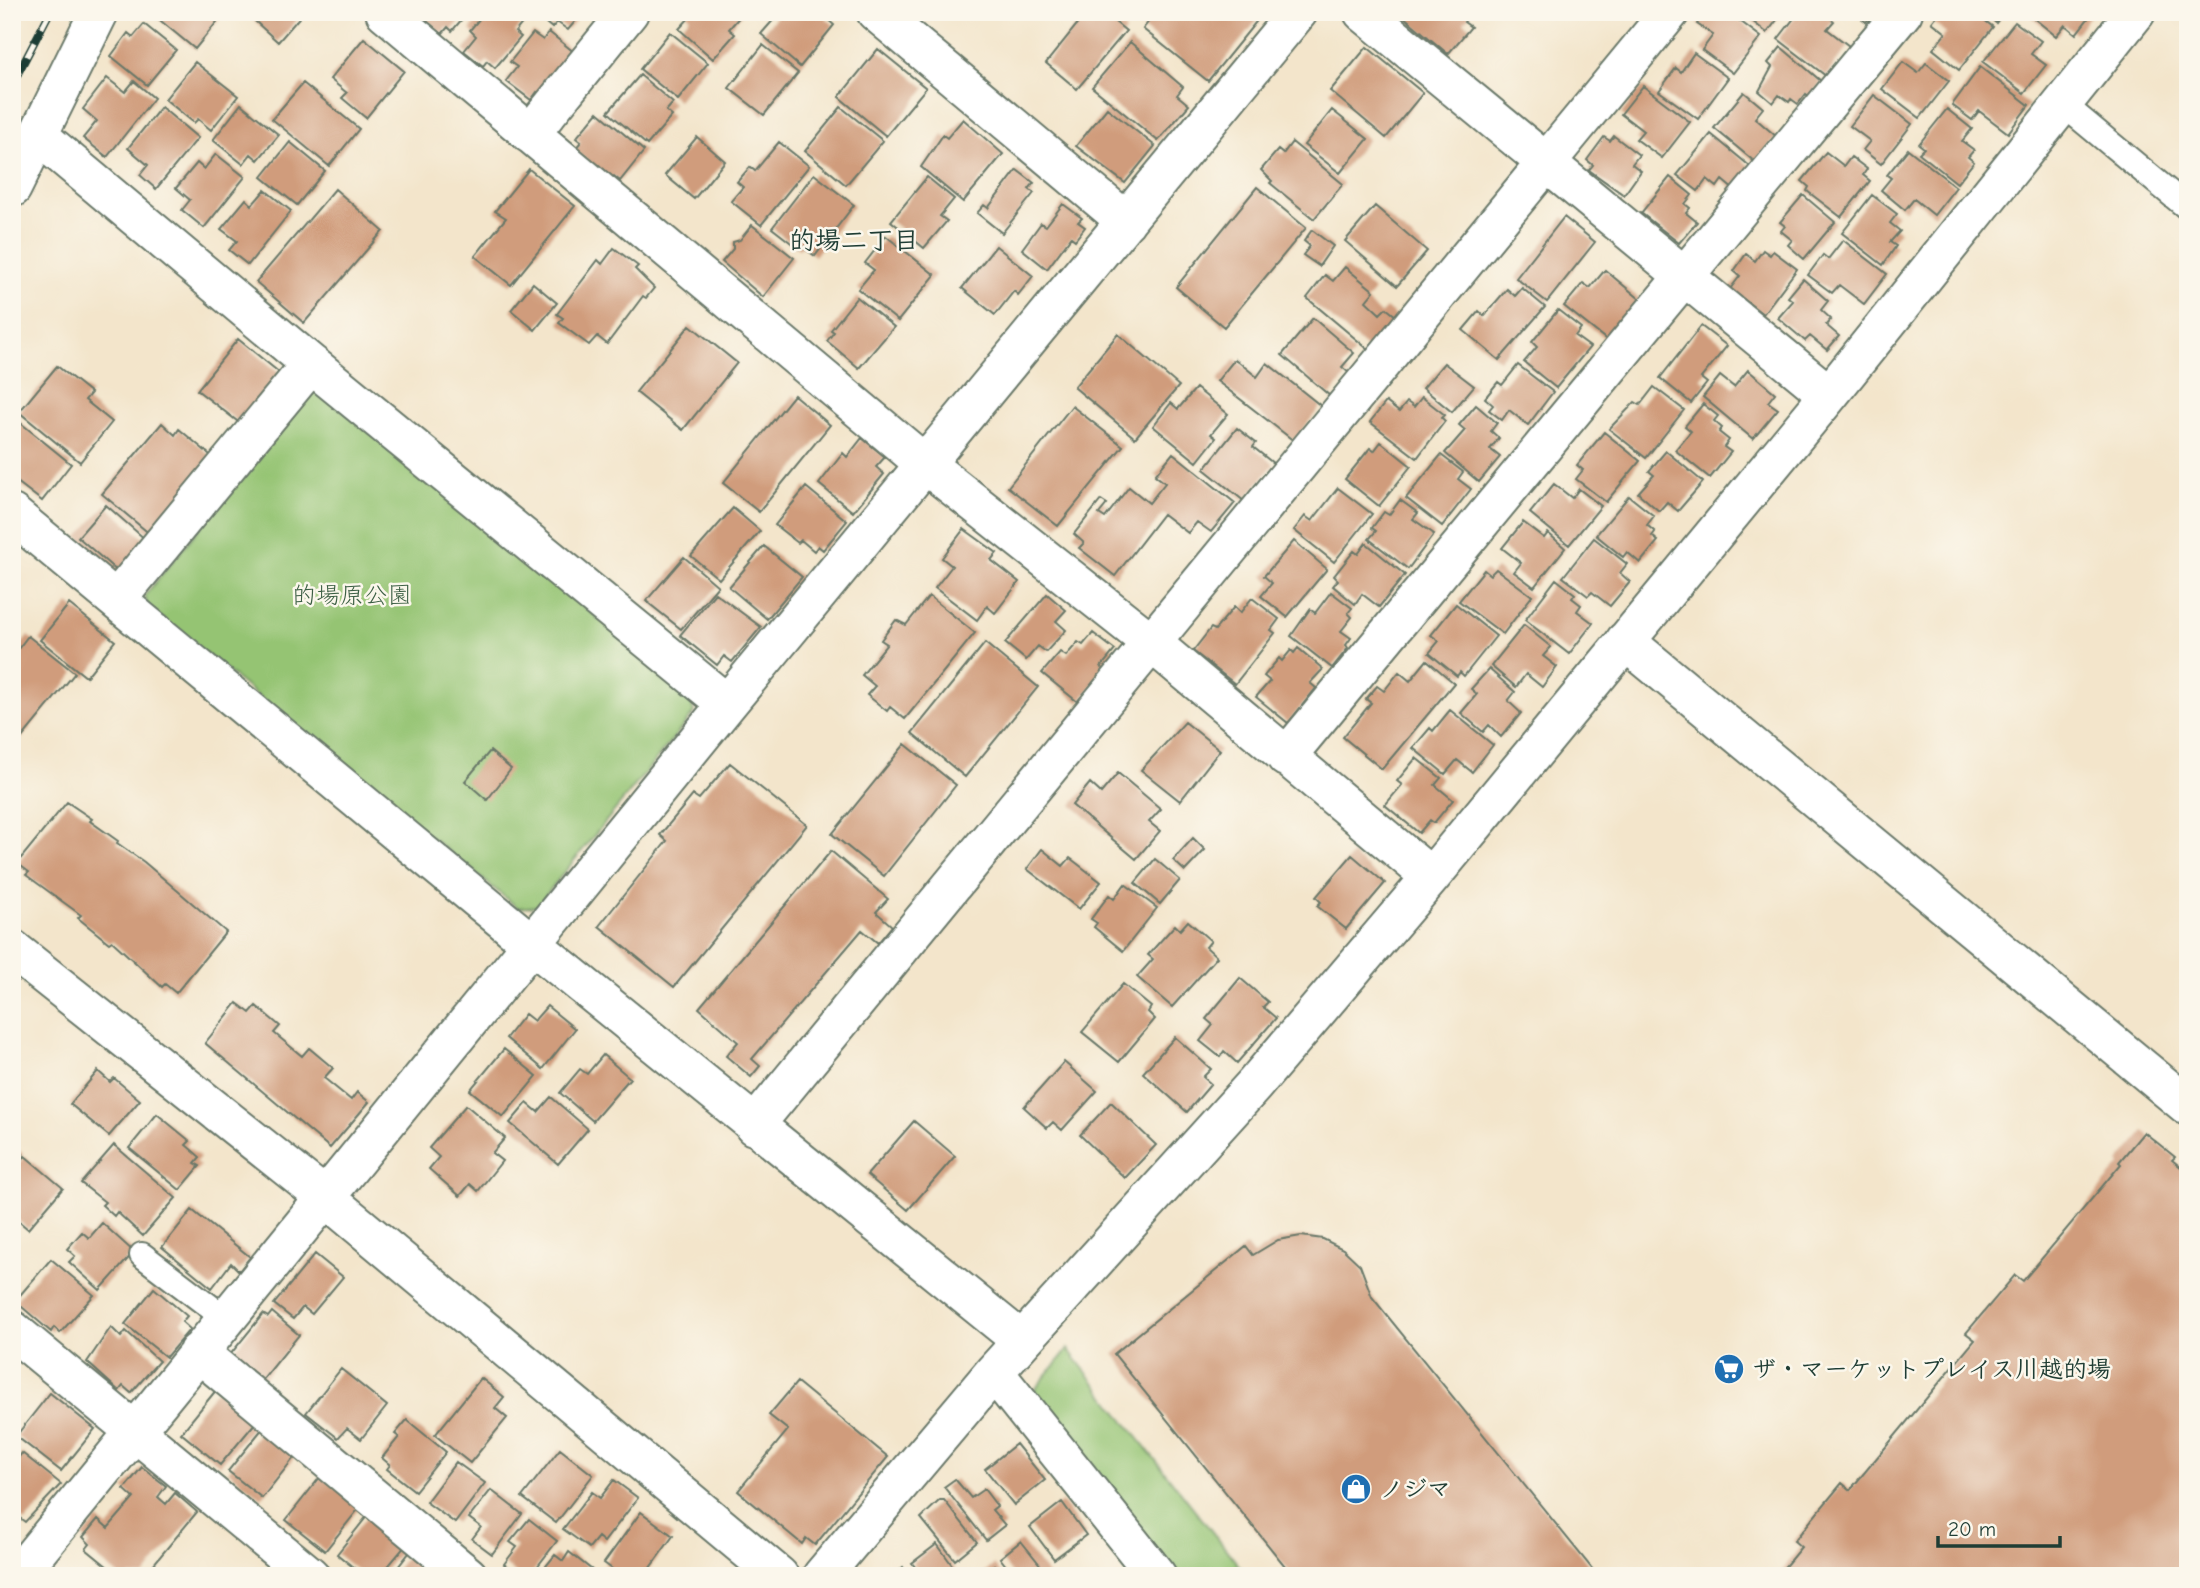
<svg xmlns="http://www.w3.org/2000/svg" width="2200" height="1588" font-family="'Comic Neue','Klee One',sans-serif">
	<rect width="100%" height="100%" fill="#fbf7ec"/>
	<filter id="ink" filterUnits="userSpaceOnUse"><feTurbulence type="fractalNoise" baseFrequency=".0143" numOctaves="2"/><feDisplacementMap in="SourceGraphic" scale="14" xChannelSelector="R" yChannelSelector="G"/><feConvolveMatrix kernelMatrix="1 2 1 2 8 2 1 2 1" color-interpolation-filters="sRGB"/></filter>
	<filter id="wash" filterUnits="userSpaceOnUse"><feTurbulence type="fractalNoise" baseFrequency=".00686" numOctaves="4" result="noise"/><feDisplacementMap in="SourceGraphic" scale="28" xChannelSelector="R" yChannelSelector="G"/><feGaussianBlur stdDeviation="1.57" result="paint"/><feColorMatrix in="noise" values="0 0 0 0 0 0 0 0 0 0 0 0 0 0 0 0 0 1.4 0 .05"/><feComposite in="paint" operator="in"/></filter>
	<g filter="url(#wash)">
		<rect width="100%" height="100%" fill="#f3e5cb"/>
		<path fill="#95c473" stroke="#5a8054" stroke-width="2" d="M321,392L689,692L694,713L537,906L518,908L147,606L145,595L309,393Z
			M1068,1349L1247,1576H1174L1036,1402L1035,1389Z"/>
		<g id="blocks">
			<path fill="#d09c7c" d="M150,12H225L195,49Z
				M245,12H304L278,42Z
				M416,12H468L452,31L448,27L442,34Z
				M485,12H524L528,16L515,32L521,37L495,68L487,61L483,66L464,51L476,36L470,30Z
				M533,12H583L568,30L557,22L552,28Z
				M685,12H740L742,14L729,29L735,34L713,59L679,29L690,17Z
				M771,12H830L826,18L834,25L800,67L761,34L776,17Z
				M1087,12H1103L1126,31L1077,89L1046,63Z
				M1156,12H1264L1208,81L1143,29Z
				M1406,12H1472L1464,22L1471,27L1448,54L1403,16Z
				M1705,12H1728L1761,37L1733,73L1702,50L1713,35L1697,24Z
				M1741,12H1783L1767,33Z
				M1799,12H1823L1834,21L1827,29L1849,46L1826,76L1778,39Z
				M1854,12H1874L1866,22Z
				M1940,12H1974L1993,27L1959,70L1933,49L1946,33L1932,22Z
				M1983,12H2004L1996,23Z
				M2026,12H2086L2090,16L2076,34L2065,25L2056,36Z
				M2015,22L2041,41L2031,54L2046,65L2024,93L1983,62Z
				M144,24L176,50L147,85L111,56L128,33L133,37Z
				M549,32L575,53L541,95L537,92L531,100L506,81L517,67L510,62L533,33L543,40Z
				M670,32L708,63L678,100L640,69Z
				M364,38L404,71L366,118L342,98L347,93L330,79Z
				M1130,42L1183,87L1177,95L1189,105L1158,141L1092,87Z
				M763,45L798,73L764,115L729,88Z
				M1367,47L1423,93L1386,138L1330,91Z
				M1781,47L1822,82L1810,97L1806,94L1798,104L1791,99L1789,102L1779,95L1773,103L1759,91L1772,67L1768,63Z
				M878,49L926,88L886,136L839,97Z
				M1694,53L1728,78L1698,119L1659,91L1676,68L1681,72Z
				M195,62L238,96L211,130L198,119L194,123L165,99Z
				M1903,62L1918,73L1926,63L1949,81L1920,118L1882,89Z
				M1980,67L2029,105L2008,133L1979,111L1972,120L1952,105Z
				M640,75L673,103L666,111L672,116L647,145L608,112Z
				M107,78L125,92L134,81L154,98L107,157L83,138L97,121L83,109Z
				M303,83L359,129L329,166L272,119Z
				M1643,86L1690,122L1662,158L1636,139L1643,131L1621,114Z
				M1744,92L1763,108L1755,118L1777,137L1755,162L1714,128Z
				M1874,95L1912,124L1881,164L1863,150L1870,141L1850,126Z
				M241,104L279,135L258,160L251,154L243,164L213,140Z
				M161,107L198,138L156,189L140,175L148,165L128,148Z
				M841,107L883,141L846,185L805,151Z
				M1107,108L1155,146L1125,183L1076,146Z
				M1947,109L1972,129L1962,141L1974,150L1968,157L1974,162L1957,183L1919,153L1924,148L1919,144Z
				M1332,110L1368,139L1340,173L1304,145Z
				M598,112L644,151L620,181L614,176L609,180L574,150L581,142L576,138Z
				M963,119L1003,154L963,202L921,167L943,135L947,138Z
				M1711,134L1752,168L1734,190L1722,180L1717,187L1707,179L1698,191L1677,175Z
				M1614,136L1639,155L1632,164L1641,171L1624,195L1589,170L1593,165L1587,160L1604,137L1610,141Z
				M697,137L725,161L694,199L665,175Z
				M290,142L325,171L297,205L262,177Z
				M779,142L809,166L761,225L731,201L743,187L737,182L750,167L755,171Z
				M1292,142L1343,184L1314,219L1270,183L1272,181L1261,170L1278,150L1283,154Z
				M1908,149L1956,187L1934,215L1914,199L1905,210L1881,190L1891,178L1887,175Z
				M1826,152L1844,166L1851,157L1867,169L1863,175L1870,181L1841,217L1807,191L1809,187L1802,181Z
				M216,154L245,177L204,228L182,210L190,200L176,188L197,163L204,169Z
				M529,169L575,206L511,285L475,256L506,218L495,211Z
				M1017,170L1034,183L1029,189L1034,193L1002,233L977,213L984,205L988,208Z
				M814,174L854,205L815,256L802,246L799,249L772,228Z
				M927,177L954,199L940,216L947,221L924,248L891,221Z
				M1670,177L1692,195L1685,204L1690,208L1686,213L1697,222L1679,243L1641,213Z
				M1257,187L1306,228L1224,327L1176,287Z
				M335,189L383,231L304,323L256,282Z
				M265,190L291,211L248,265L229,250L237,241L221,229L246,199L252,205Z
				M1803,195L1835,222L1804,259L1788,245L1792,240L1781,231L1785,226L1780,222Z
				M1872,195L1897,214L1890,223L1900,231L1890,242L1896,246L1883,265L1842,233Z
				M1063,204L1082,218L1078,222L1085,227L1075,240L1071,237L1047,269L1022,249L1041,223L1046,226Z
				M1375,206L1427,251L1397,286L1345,241Z
				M1564,217L1595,242L1547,302L1516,278Z
				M752,225L794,258L763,297L722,262L733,249V242L740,240Z
				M1312,230L1333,246L1319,266L1303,255L1310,246L1304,241Z
				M886,236L935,275L898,321L858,289L874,270L865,263Z
				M1843,240L1887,274L1864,304L1839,285L1832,293L1808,275L1823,255L1828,259Z
				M996,246L1033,276L1018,295L1014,291L995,315L962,288Z
				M614,248L638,266L635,269L654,288L646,298L643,296L607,344L597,336L589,345L559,323L563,318L557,314L598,260L602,264Z
				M1763,250L1770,255L1773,251L1797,269L1763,314L1730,289L1740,276L1734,271L1746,254L1755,261Z
				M1345,267L1374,291L1366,301L1380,314L1386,308L1397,317L1369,350L1307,298L1325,275L1333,281Z
				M1605,270L1641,300L1608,341L1564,306L1583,283L1590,288Z
				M1803,279L1828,301L1821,310L1831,319L1826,325L1839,336L1827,350L1810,336L1805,341L1778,318L1793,301L1788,297Z
				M533,283L557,303L535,330L511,310Z
				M1522,288L1545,307L1499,360L1463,330L1479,311L1484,316L1507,289L1515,296Z
				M857,297L894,327L859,368L827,341L834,332L831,330Z
				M1558,310L1581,328L1575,336L1590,347L1556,388L1524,362L1537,347L1532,342Z
				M1313,318L1354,353L1342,367L1349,373L1330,396L1282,355Z
				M690,325L737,363L683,430L636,392Z
				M1701,326L1727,346L1701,378L1707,383L1691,403L1660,378Z
				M1118,334L1179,386L1135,438L1074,387Z
				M238,339L281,374L241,424L197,390Z
				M1235,359L1257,377L1267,363L1321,406L1294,441L1217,381Z
				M1444,363L1474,386L1452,412L1423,388Z
				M1518,365L1553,392L1528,425L1509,410L1502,420L1489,410L1493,405L1485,398L1498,382L1502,385Z
				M57,366L91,393L85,400L112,422L80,462L19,412Z
				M1748,370L1775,393L1768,402L1778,409L1753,439L1703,397L1720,376L1734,387Z
				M1654,387L1684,410L1646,458L1609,429L1635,402L1640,405Z
				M1196,388L1228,414L1211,434L1216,438L1197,462L1153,426L1171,403L1178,409Z
				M794,395L830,425L759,512L723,483Z
				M1422,397L1445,415L1442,418L1445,421L1417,458L1370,422L1386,402L1399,412L1407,402L1414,407Z
				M1703,404L1718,416L1714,421L1722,428L1719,432L1729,440L1724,447L1731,452L1710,478L1675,450L1691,431L1685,426Z
				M1476,405L1497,423L1491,431L1499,438L1490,449L1500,457L1479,482L1445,453L1465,430L1459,425Z
				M1072,406L1123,446L1058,526L1008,487Z
				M12,416L71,464L42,501L12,478Z
				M162,423L175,435L179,429L215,459L151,535L102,494Z
				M1237,428L1256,443L1253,447L1274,464L1244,501L1204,469Z
				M1604,432L1640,461L1606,502L1576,479L1583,470L1577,465Z
				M862,438L885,457L876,467L884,474L853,512L819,484L843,453L847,457Z
				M1381,442L1411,466L1379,506L1345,479L1370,448L1374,451Z
				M1666,451L1703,482L1678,511L1667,502L1659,511L1638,493L1654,475L1649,471Z
				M1173,453L1235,503L1211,532L1197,522L1188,533L1163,514L1115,576L1079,548L1084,543L1074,534L1101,500L1107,504L1099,514L1105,518L1129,487L1149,503L1165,483L1155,475Z
				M1441,455L1463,472L1458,479L1471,489L1442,526L1406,498Z
				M1554,484L1572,498L1579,489L1601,506L1569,545L1530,513Z
				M806,487L847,521L823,550L818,546L814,551L801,540L798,543L775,525Z
				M1338,488L1372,514L1334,562L1294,530L1305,516L1312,521Z
				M1629,496L1654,516L1647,525L1655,532L1652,536L1658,541L1640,563L1627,552L1623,557L1596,535Z
				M1400,500L1418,513L1413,519L1434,534L1408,569L1369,539L1376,531L1372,528L1384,512L1389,515Z
				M106,505L146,540L118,572L78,537Z
				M733,508L760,531L719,579L691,556Z
				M1523,522L1544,538L1548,533L1565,548L1534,587L1514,572L1521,563L1502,548Z
				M964,529L997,553L991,560L1019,582L995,613L987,606L977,620L935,588L952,566L942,558Z
				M1594,538L1627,564L1620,573L1630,582L1610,606L1592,592L1588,596L1563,577Z
				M1294,541L1327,569L1287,617L1261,596L1272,583L1264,576Z
				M1366,543L1405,575L1379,607L1362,594L1355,604L1333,586L1338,580L1334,576L1354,551L1358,554Z
				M764,546L802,577L767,619L729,587Z
				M684,557L718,586L681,629L646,601Z
				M1496,569L1532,596L1503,634L1459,601L1484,570L1490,575Z
				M1556,579L1575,594L1572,598L1581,605L1577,611L1593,623L1569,654L1525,620Z
				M1331,592L1352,608L1348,613L1352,617L1341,631L1351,638L1346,645L1348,648L1332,668L1291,636L1310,609L1315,613Z
				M715,593L761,627L732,662L724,656L717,665L680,635Z
				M1047,594L1066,610L1056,621L1066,630L1046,652L1038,646L1026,660L1005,643Z
				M929,596L975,633L905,719L890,707L887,711L867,695L875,686L862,675L887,644L881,640L896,620L906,625Z
				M1252,598L1279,619L1271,630L1275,633L1235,684L1193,651L1211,628L1215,630L1234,607L1240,613Z
				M69,604L115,641L86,677L40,640Z
				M1456,604L1496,636L1464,676L1460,672L1457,676L1429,653L1439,641L1431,635Z
				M1524,625L1551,647L1543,656L1557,667L1542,687L1526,674L1516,687L1491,666Z
				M1093,633L1115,650L1101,667L1105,670L1079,703L1042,673L1060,652L1066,656L1078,642L1083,645Z
				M28,636L75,673L12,750V651L15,653Z
				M985,643L1038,687L965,777L912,733Z
				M1298,648L1323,669L1310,683L1316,688L1288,723L1256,697L1270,681L1264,676L1279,658L1282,661L1291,650L1294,653Z
				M1427,660L1454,683L1382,769L1343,737L1371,703L1366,699L1377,686L1384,691L1399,672L1410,681Z
				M1489,669L1515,692L1508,701L1521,713L1501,737L1489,725L1483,732L1461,713L1477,694L1471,689Z
				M1450,710L1493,745L1472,772L1457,760L1445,774L1413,748L1430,728L1433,731Z
				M1185,722L1220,750L1180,801L1141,770Z
				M905,744L956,785L884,876L832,834Z
				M490,751L511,769L487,800L465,781Z
				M1416,758L1441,778L1435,785L1453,800L1434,823L1430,820L1419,833L1385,805L1402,785L1397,781Z
				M730,763L807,825L674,987L599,926L667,841L660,835L693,795L699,799Z
				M1118,773L1161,809L1149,822L1160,831L1136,859L1072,805L1090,783L1101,793Z
				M67,802L92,819L90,821L118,841L117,843L144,862L226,932L176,993L165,984L162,987L112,941L109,943L78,918L81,915L26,875L29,872L17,863Z
				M1193,838L1205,850L1185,871L1173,860Z
				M1042,849L1063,866L1070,858L1101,882L1079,909L1027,869Z
				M831,851L888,899L876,912L892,926L878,943L862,930L752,1059L760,1066L751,1077L726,1056L738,1042L699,1008Z
				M1352,855L1385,883L1346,929L1317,906L1321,902L1316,897Z
				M1155,859L1180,880L1160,904L1135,883Z
				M1125,884L1157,908L1123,951L1094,927L1097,923L1091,919L1109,895L1114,899Z
				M1188,921L1211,941L1206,947L1217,957L1172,1007L1137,977L1153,959L1148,955L1175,925L1180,930Z
				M1240,978L1268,1002L1263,1007L1276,1018L1237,1063L1224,1051L1220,1057L1200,1041L1213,1025L1206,1019Z
				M1123,984L1151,1007L1148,1012L1155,1019L1119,1062L1082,1032Z
				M237,1003L250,1013L256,1006L280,1026L274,1033L302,1056L309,1048L333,1068L324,1078L351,1100L357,1092L369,1102L330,1148L205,1043Z
				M547,1006L575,1029L543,1069L506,1038L525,1014L534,1021Z
				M1175,1037L1211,1069L1203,1077L1211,1084L1187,1112L1143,1073Z
				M504,1049L537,1076L503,1117L470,1090Z
				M603,1055L630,1078L593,1121L560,1093L580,1069L587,1074Z
				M1064,1062L1097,1091L1062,1130L1053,1122L1047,1128L1024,1107Z
				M98,1071L110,1082L114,1078L140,1100L109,1136L70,1104Z
				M551,1097L588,1129L558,1164L510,1123L527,1103L538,1112Z
				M1111,1102L1156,1145L1125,1178L1080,1135Z
				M466,1105L505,1138L492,1153L502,1161L478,1191L470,1184L460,1196L429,1169L439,1157L429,1148Z
				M157,1114L190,1141L186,1145L200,1157L195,1163L200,1166L180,1190L129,1148Z
				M914,1121L955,1156L908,1210L867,1175Z
				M2144,1132L2175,1157L2172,1160L2188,1173V1576H1777L1801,1547L1794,1541L1842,1483L1850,1490L1975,1340L1966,1333L2015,1275L2023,1281L2121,1164L2119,1162Z
				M12,1145L23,1154L12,1167Z
				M114,1145L176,1198L143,1236L117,1212L114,1216L102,1205L105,1202L81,1183Z
				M25,1156L63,1188L28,1229L15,1218L12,1221V1171Z
				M192,1210L250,1257L239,1271L231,1263L212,1288L162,1247Z
				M102,1223L134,1252L100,1290L69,1262L75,1256L67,1249L82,1232L89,1238Z
				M1301,1236L1323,1239L1343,1249L1360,1265L1372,1297L1598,1576H1293L1114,1354L1246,1246L1253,1255L1278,1240Z
				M315,1254L343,1277L312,1314L303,1307L293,1319L274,1304Z
				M51,1259L94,1295L60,1333L54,1327L51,1332L15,1301Z
				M154,1288L187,1316L182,1322L190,1329L166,1357L125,1324Z
				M272,1312L299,1335L261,1382L229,1356L263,1314L268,1317Z
				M111,1327L121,1337L126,1331L159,1361L131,1393L123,1386L119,1391L87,1362Z
				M341,1369L387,1406L361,1439L347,1428L338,1438L306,1413Z
				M481,1378L504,1397L495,1408L507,1418L470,1463L435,1435Z
				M797,1382L888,1457L815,1545L806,1538L802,1544L738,1491L788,1430L769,1415Z
				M217,1389L256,1422L220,1465L181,1433Z
				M50,1393L95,1429L61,1471L16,1436Z
				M407,1420L446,1452L415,1491L387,1469L390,1465L382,1458L399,1437L395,1434Z
				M263,1428L297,1454L262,1498L228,1471Z
				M1016,1444L1045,1480L1014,1505L985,1469Z
				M560,1449L593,1475L556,1523L522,1497Z
				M22,1453L61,1484L25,1522L12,1512V1466Z
				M456,1462L485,1483L455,1523L426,1502Z
				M142,1467L166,1486L158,1497L166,1504L175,1493L197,1512L144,1576H119L86,1549L90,1544L83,1537L98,1519L108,1528L134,1498L124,1489Z
				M321,1476L360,1507L325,1551L286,1520Z
				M955,1479L971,1498L984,1489L997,1506L992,1510L1005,1525L986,1540L944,1487Z
				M614,1480L638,1498L604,1542L598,1537L589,1548L563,1529L592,1492L600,1498Z
				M491,1490L522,1514L492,1554L472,1539L481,1527L469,1518Z
				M940,1500H944L977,1542L955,1560L921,1518Z
				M1062,1502L1086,1535L1054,1559L1030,1527Z
				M641,1512L673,1536L644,1576L637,1571L633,1576H622L604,1563Z
				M368,1515L406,1545L380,1576H364L337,1554Z
				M529,1519L557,1541L530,1576H519L504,1564L517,1547L510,1542Z
				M1021,1541L1049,1576H1014L1000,1558Z
				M937,1544L960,1576H922L912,1563Z
				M413,1548L449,1576H391Z
				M569,1552L592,1570L587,1576H548L542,1571L555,1555L563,1561Z
				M994,1565L1003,1576H980Z
				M903,1567L910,1576H893Z"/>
		</g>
	</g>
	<g filter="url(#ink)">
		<use href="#blocks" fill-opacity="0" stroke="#697869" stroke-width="2"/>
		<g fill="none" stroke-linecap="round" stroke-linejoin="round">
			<g stroke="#697869" stroke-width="28">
				<path id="service" d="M2064,105L2188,208
					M142,1255L226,1319"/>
			</g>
			<g stroke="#697869" stroke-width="42">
				<path id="minor" d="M385,12L925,464L1153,644L1431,877
					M876,12L1126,221
					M1363,12L1829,395
					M530,134L629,12
					M39,136L311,364
					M12,188L99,12
					M12,514L532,944L1022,1341
					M117,599L311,364L727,704
					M1625,641L2188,1106
					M1286,757L1903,12
					M12,949L326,1198L779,1576
					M754,1126L1670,12
					M12,1330L310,1576
					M198,1352L468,1576
					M994,1372L1157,1576
					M17,1576L727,704L1298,12
					M822,1576L994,1372L1254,1085L1431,877L1829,395L2136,12"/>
			</g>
			<use href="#service" stroke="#fff" stroke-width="24"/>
			<use href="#minor" stroke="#fff" stroke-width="38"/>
			<g stroke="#1f3d34" stroke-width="8">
				<path id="rail" d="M12,85L50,12"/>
			</g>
			<use href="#rail" stroke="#fbf7ec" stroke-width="5" stroke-dasharray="16" stroke-linecap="butt"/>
		</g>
	</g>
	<defs>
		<g id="supermarket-disc" transform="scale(1.575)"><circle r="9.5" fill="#1f6fb2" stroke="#fbf7ec"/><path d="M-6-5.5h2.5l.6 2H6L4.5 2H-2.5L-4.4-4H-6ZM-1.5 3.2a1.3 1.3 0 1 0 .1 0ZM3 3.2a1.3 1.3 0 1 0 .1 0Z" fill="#fff"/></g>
		<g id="shop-disc" transform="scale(1.575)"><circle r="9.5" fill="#1f6fb2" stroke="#fbf7ec"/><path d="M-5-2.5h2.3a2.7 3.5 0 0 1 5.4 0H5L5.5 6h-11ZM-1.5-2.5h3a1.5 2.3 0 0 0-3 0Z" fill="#fff"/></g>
	</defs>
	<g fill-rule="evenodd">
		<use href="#supermarket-disc" x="1729" y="1369"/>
		<use href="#shop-disc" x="1356" y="1489"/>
	</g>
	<g text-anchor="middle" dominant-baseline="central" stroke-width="5" stroke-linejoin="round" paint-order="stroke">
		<g font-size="24" fill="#3c5f44" stroke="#fbf7ec">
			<text x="352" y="595">的場原公園</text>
		</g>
		<g font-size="24" font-weight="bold" fill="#1f3d34" stroke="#fbf7ec" text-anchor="start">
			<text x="1752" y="1369">ザ・マーケットプレイス川越的場</text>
			<text x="1379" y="1489">ノジマ</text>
		</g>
		<g font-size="26" font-weight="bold" fill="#1f3d34" stroke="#fbf7ec">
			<text x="854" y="241">的場二丁目</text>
		</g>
	</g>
	<rect width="2200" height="1588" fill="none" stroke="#fbf7ec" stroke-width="42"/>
	<path d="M1938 1536v10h122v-10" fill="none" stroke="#1f3d34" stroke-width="3.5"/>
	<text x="1948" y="1536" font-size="21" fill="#1f3d34" stroke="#fbf7ec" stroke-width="5" paint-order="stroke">20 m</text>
</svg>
